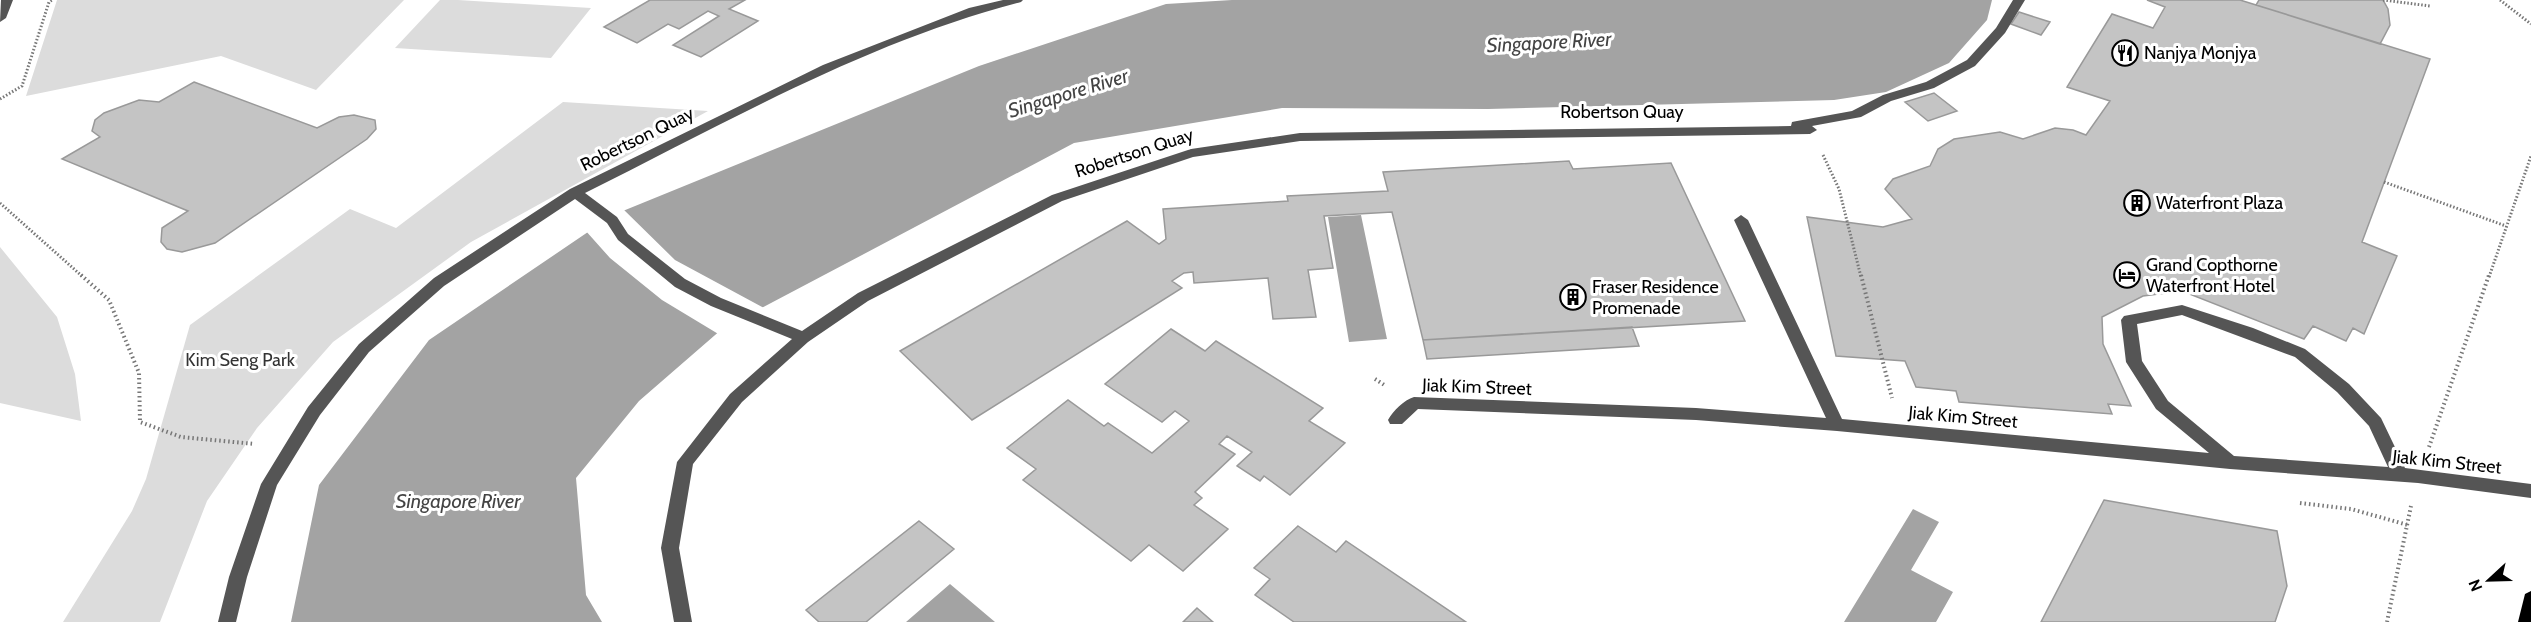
<svg xmlns="http://www.w3.org/2000/svg" width="2531" height="622" font-family="Cabin,sans-serif">
	<rect width="100%" height="100%" fill="#fff"/>
	<path fill="#dcdcdc" d="M57,0H404L316,90L221,56L26,96Z
		M440,0H458L591,8L551,58L395,48Z
		M563,102L708,111L471,242L333,342L257,428L207,501L160,622H63L132,511L146,479L190,325L350,209L396,228Z
		M0,247L57,317L75,374L81,421L0,403Z"/>
	<path fill="#a3a3a3" d="M1232,0H1992L1987,20L1949,63L1886,92L1834,100L1488,109L1282,108L1074,143L722,329L639,401L576,478L586,595L602,622H291L319,485L429,340L613,215L979,66L1166,4Z
		M1361,215L1387,339L1349,342L1328,217Z
		M1913,509L1939,522L1911,570L1953,592L1936,622H1844Z
		M950,584L995,622H906Z"/>
	<path fill="#fff" d="M622,208L675,260L766,309L720,335L662,300L610,258L585,230Z"/>
	<path fill="#c4c4c4" stroke="#999" stroke-width="1.5" d="M650,0H745L729,9L758,21L701,57L673,45L719,16L708,11L679,29L668,24L637,43L604,27Z
		M2240,0L2430,59L2362,242L2397,256L2364,334L2353,328L2346,341L2313,326L2304,339L2182,291L2143,296L2102,317L2103,344L2131,406L2108,404L2112,414L1959,402L1956,391L1916,387L1905,361L1836,356L1807,217L1883,227L1912,219L1885,189L1893,179L1930,166L1938,149L1954,139L2000,132L2023,139L2055,128L2073,130L2086,135L2110,101L2067,87L2112,14L2153,28L2165,7L2147,0Z
		M2259,0H2383L2388,9L2390,25L2380,44L2256,5Z
		M2019,12L2050,22L2041,35L2011,24Z
		M194,82L317,128L339,117L354,115L375,120L376,129L367,139L215,243L182,252L167,249L161,242L162,228L188,211L62,159L100,137L92,131L95,120L104,113L139,100L159,102Z
		M1934,93L1957,111L1928,121L1905,102Z
		M1569,161L1573,169L1671,163L1745,321L1423,340L1392,212L1324,216L1333,268L1308,270L1316,317L1273,319L1268,278L1194,283L1193,272L1184,273L1172,281L1182,288L972,420L900,351L1127,221L1159,244L1166,239L1163,209L1288,201L1287,196L1388,191L1383,172Z
		M1632,327L1639,346L1427,359L1423,340Z
		M1171,329L1205,351L1216,341L1323,408L1309,421L1345,443L1290,495L1264,476L1260,481L1237,466L1252,452L1227,436L1219,444L1235,454L1195,492L1202,498L1194,505L1228,529L1183,571L1149,545L1131,561L1023,480L1036,469L1007,448L1068,400L1104,426L1108,423L1152,453L1189,421L1175,411L1162,422L1105,384Z
		M2104,500L2277,531L2287,586L2275,622H2041Z
		M919,521L954,549L866,622H819L806,610Z
		M1298,526L1336,552L1346,541L1466,622H1294L1255,595L1270,579L1254,568Z
		M1197,608L1213,622H1183Z"/>
	<g fill="none" stroke-linecap="round" stroke-linejoin="round">
		<path stroke="#777" stroke-width="3" stroke-dasharray="1.5 2" stroke-linecap="butt" d="M2383,0L2430,6
			M2500,0L2531,24
			M0,99L22,86L49,2L52,0
			M1823,155L1839,189L1861,277
			M2384,182L2506,226
			M0,203L83,277
			M2489,277L2531,156"/>
		<path stroke="#777" stroke-width="4" stroke-dasharray="1.5 3" stroke-linecap="butt" d="M81,275L109,300L139,373L140,422L181,437L255,444
			M1861,275L1892,398
			M1375,379L1386,386
			M2429,447L2489,275
			M2300,503L2351,509L2408,525
			M2387,622L2411,506"/>
		<path fill="#555" fill-rule="evenodd" d="M1,0H13L6,18L0,22Z
			M1003,0H1023L1021,2C869,41 725,123 585,193L617,217L628,234L685,279L721,298L802,331L858,293L1052,195L1191,149L1300,133L1791,126L1792,122L1797,121L1852,111L1883,95L1926,82L1967,60L1996,28L2013,0H2025L2005,33L1975,66L1934,88L1891,101L1861,117L1812,126L1817,130L1810,134L1300,141L1193,157L1062,201L868,301L808,342L742,402L693,464L679,548L692,622H674L661,548L677,462L730,394L792,339L711,306L675,287L618,240L607,223L575,199L444,286L369,352L320,415L277,485L247,577L236,622H218L229,577L261,484L308,407L359,344L434,278L570,189L823,65L969,8Z
			M1741,215L1748,220L1842,419L2209,453L2156,409L2126,362L2121,320L2124,316L2182,305L2253,328L2305,349L2349,384L2381,418L2405,468L2531,484V498L2418,483L2230,469L1837,431L1696,420L1418,409L1402,424H1390L1388,420C1393,411 1404,400 1414,397L1696,408L1826,418L1734,220ZM2182,315L2295,357L2337,392L2369,426L2388,467L2234,456L2168,401L2142,361L2137,324Z"/>
		<path fill="#000" fill-rule="evenodd" d="M2531,591V622H2518L2525,594Z"/>
	</g>
	<defs>
		<g id="restaurant-ring" transform="scale(1.35)"><circle r="9.5" fill="#fff" stroke="#000" stroke-width="1.5"/><path d="M-5-6h1v4h1v-4h1v4h1v-4h1v5L-1.5 .5V6h-2V.5L-5-1ZM5-6V6H3V1.5H1.5Q1.5-4 5-6Z" fill="#000"/></g>
		<g id="building-ring" transform="scale(1.35)"><circle r="9.5" fill="#fff" stroke="#000" stroke-width="1.5"/><path d="M-4-6H4V6H1V3H-1V6H-4ZM-2.5-4.3h1.7v1.8h-1.7ZM.8-4.3h1.7v1.8H.8ZM-2.5-1h1.7V.8h-1.7ZM.8-1h1.7V.8H.8Z" fill="#000"/></g>
		<g id="hotel-ring" transform="scale(1.35)"><circle r="9.5" fill="#fff" stroke="#000" stroke-width="1.5"/><path d="M-6-4.5h1.5V1H6V5H4.5V3h-9V5H-6ZM-4 0a1.8 1.8 0 1 1 3.6 0ZM.5 0V-2.5h3Q6-2.5 6 0Z" fill="#000"/></g>
	</defs>
	<g fill-rule="evenodd">
		<use href="#restaurant-ring" x="2125" y="53"/>
		<use href="#building-ring" x="2137" y="203"/>
		<use href="#hotel-ring" x="2127" y="275"/>
		<use href="#building-ring" x="1573" y="297"/>
	</g>
	<g text-anchor="middle" dominant-baseline="central" stroke-width="6" stroke-linejoin="round" paint-order="stroke">
		<g font-size="18" fill="#000" stroke="#fff" text-anchor="start">
			<text x="2144" y="53">Nanjya Monjya</text>
			<text x="2156" y="203">Waterfront Plaza</text>
			<text x="2146" y="265">Grand Copthorne<tspan x="2146" dy="21">Waterfront Hotel</tspan></text>
			<text x="1592" y="287">Fraser Residence<tspan x="1592" dy="21">Promenade</tspan></text>
		</g>
		<g font-size="18" fill="#000" stroke="#fff">
			<text x="1622" y="112">Robertson Quay</text>
			<text transform="translate(637 139) rotate(-26)">Robertson Quay</text>
			<text transform="translate(1134 153) rotate(-18)">Robertson Quay</text>
			<text transform="translate(1477 387) rotate(2)">Jiak Kim Street</text>
			<text transform="translate(1963 417) rotate(5)">Jiak Kim Street</text>
			<text transform="translate(2447 462) rotate(6)">Jiak Kim Street</text>
		</g>
		<g font-size="18" fill="#333" stroke="#fff">
			<text x="240" y="360">Kim Seng Park</text>
		</g>
		<g font-size="20" font-style="italic" fill="#444" stroke="#fff">
			<text transform="translate(1549 42) rotate(-3)">Singapore River</text>
			<text transform="translate(1068 93) rotate(-17)">Singapore River</text>
			<text x="458" y="501">Singapore River</text>
		</g>
	</g>
	<g transform="translate(2489 580) rotate(248)" stroke="#ffffff" stroke-width="4.5" paint-order="stroke">
	<path d="M0-4.5L10 22L0 15L-10 22Z" fill="#000000"/>
	<text y="-9" font-size="16" font-weight="bold" text-anchor="middle" fill="#000000">N</text>
	</g>
</svg>
